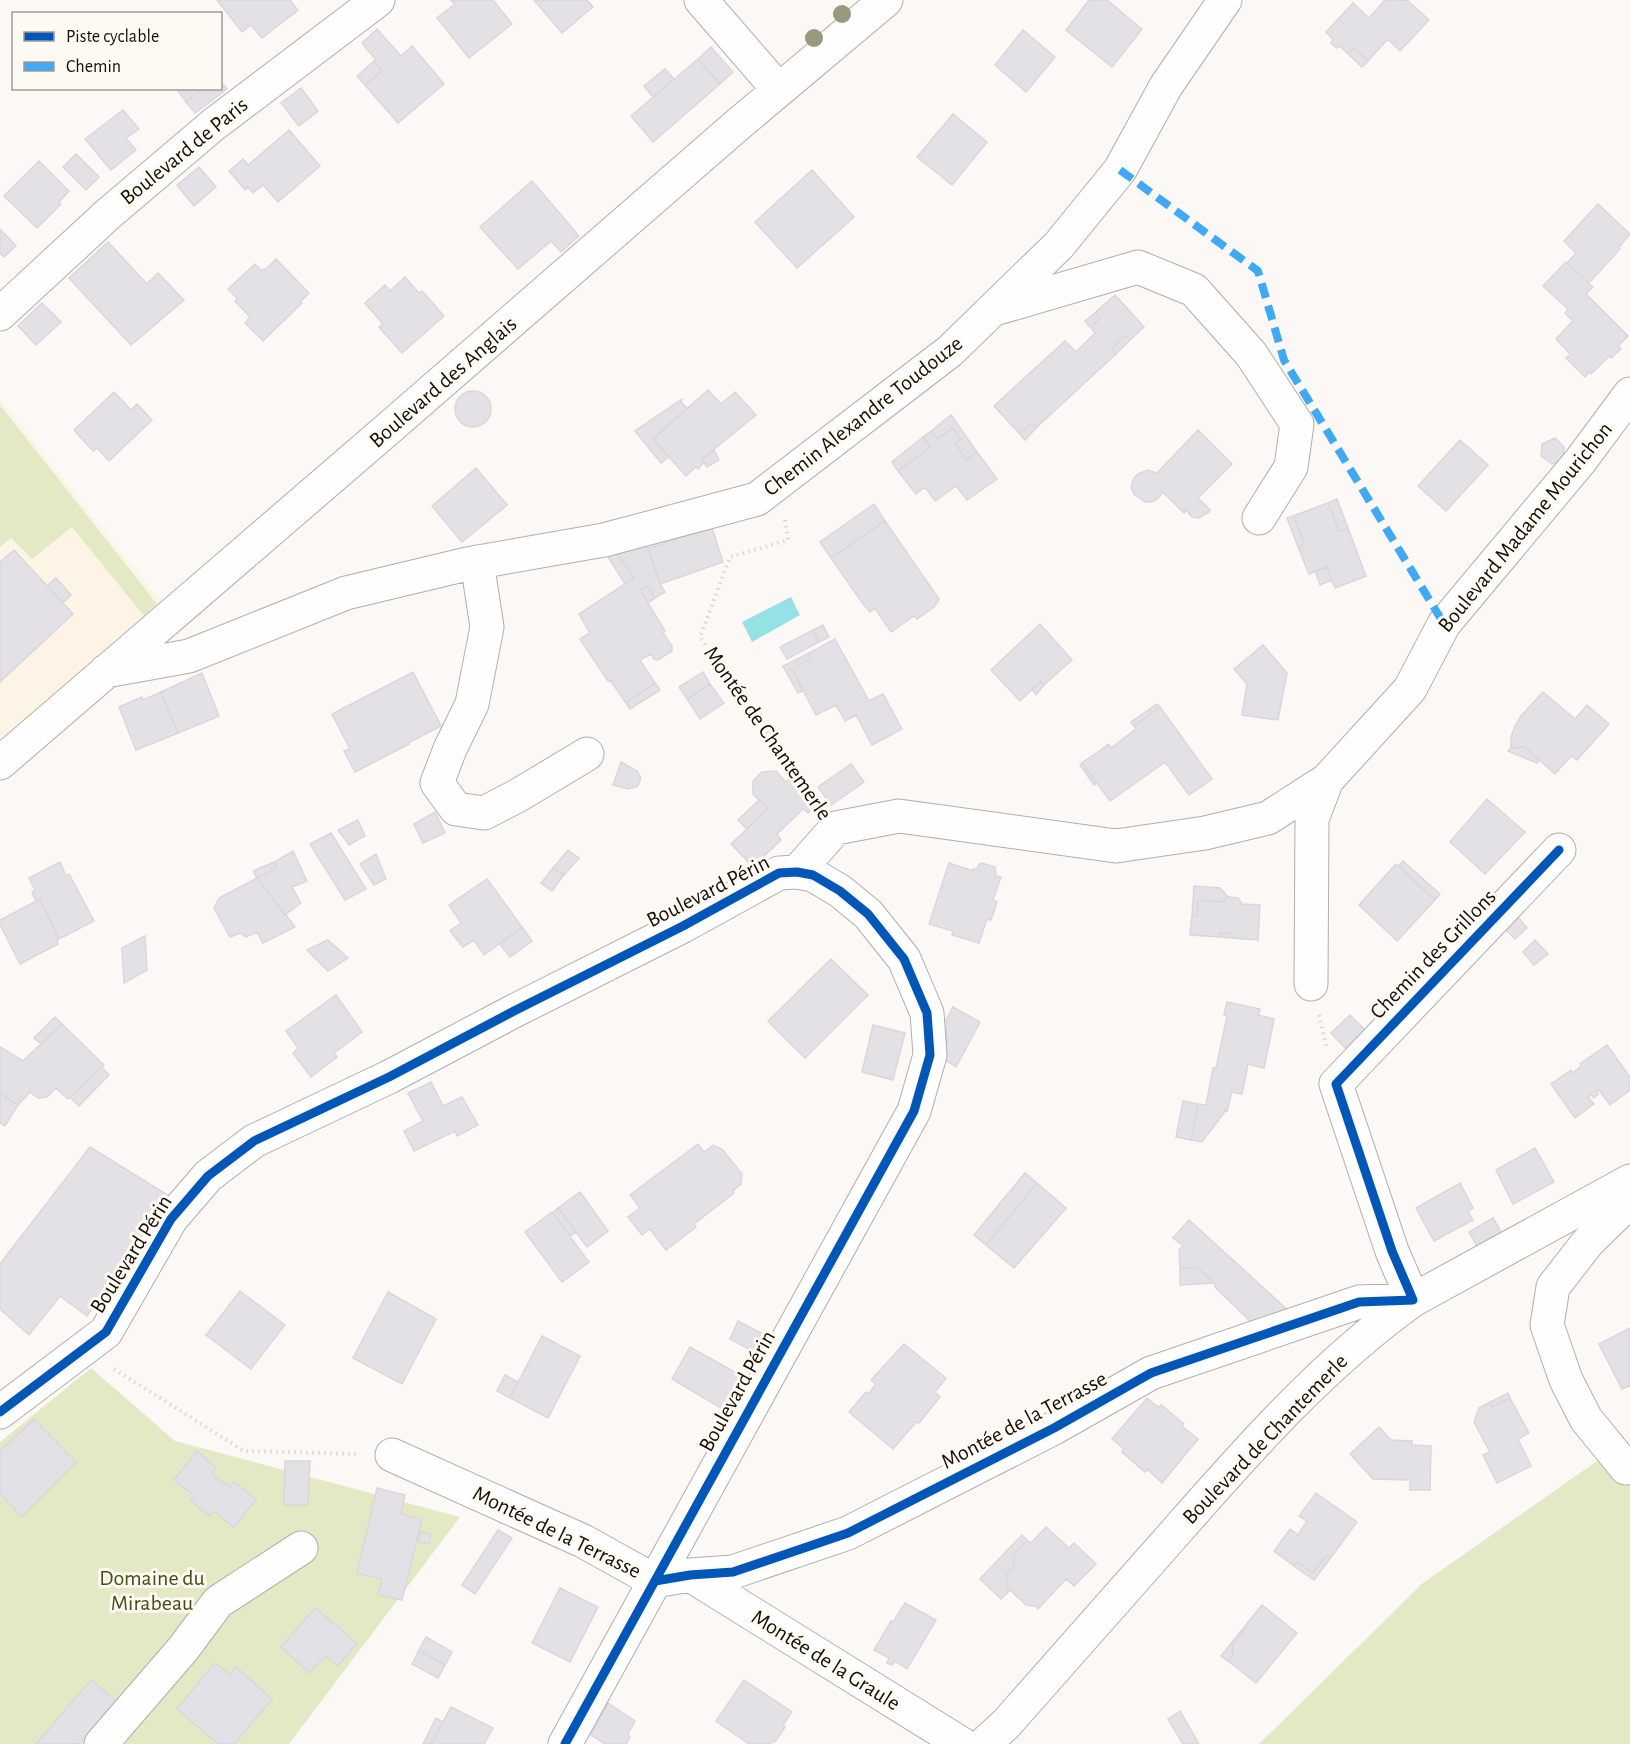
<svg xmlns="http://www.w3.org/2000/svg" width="1630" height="1744" font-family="'Alegreya Sans',sans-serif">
	<rect width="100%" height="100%" fill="#fbf8f5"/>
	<path fill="#fdf4e6" d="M0,399L164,606L0,754Z"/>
	<path fill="#e3e9c5" d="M0,405L157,604L144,616L72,527L32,559L11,538L0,547Z
		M91,1368L175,1441L460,1517L289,1744H0V1442Z
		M1600,1459L1630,1480V1744H1259L1423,1583Z"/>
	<path fill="#96e1e3" d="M791,597L800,615L752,642L742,622Z"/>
	<path fill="#e4e1e6" stroke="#d9d7dc" stroke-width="1.5" d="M217,0H290L298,10L262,38L251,25L242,32Z
		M451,0H493L512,24L469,58L437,18L455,4Z
		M534,0H587L593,7L562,33Z
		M1089,0H1107L1142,29L1112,67L1066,30Z
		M1385,0H1407L1429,20L1400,51L1388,39L1368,61L1354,48L1348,54L1340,46L1337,48L1331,43L1333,39L1326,32L1353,3L1369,18Z
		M377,29L401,56L412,46L444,84L398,123L365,85L382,71L374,61L376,60L362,43Z
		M1023,30L1055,57L1026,92L995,65Z
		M711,47L733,72L720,84L698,59Z
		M1354,48L1368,61L1362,67L1348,54Z
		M698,59L720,84L653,142L631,116Z
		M374,61L382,71L365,85L357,76Z
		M665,69L674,79L653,97L644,86Z
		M220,81L227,89L195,113L186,102L204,88H220Z
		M176,88H204L186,102Z
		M301,88L318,111L299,126L281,103Z
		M123,110L139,129L126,138L136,150L111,170L85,139Z
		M953,114L987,142L952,185L917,157Z
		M289,130L320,166L278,202L263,185L253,193L248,187L245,190L229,171L243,159L248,165Z
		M76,154L99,177L86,190L63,167Z
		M39,161L69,191L59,202L61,204L37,228L4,196Z
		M199,167L216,187L194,206L177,185Z
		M812,170L854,217L797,268L755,222Z
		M532,181L579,236L561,252L551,241L518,269L480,227Z
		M1598,204L1630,234L1619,247L1620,249L1589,283L1567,263L1576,253L1564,241Z
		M0,229L16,246L4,257L0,253Z
		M108,242L147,284L158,273L184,300L131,345L69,278Z
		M276,259L309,293L300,302L302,303L263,341L245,323L250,317L235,301L237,298L228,289L255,264L262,271L264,269L265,270Z
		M1566,262L1593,287L1586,294L1628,336L1618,346L1621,349L1611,358L1609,356L1591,374L1589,372L1585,377L1566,358L1571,355L1556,339L1573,321L1565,313L1568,309L1543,286Z
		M405,277L419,293L422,291L444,316L402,353L379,327L383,324L365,303L385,285L390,291Z
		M1115,295L1144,327L1130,340L1125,335L1112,348L1116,354L1037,427L1032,423L1020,434L994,406L1065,341L1076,352L1095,333L1091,328L1100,318L1096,312Z
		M42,303L61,322L36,345L18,326Z
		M1096,312L1100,318L1091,328L1085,321Z
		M1125,335L1130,340L1116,354L1112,348Z
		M708,390L721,404L735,392L756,415L702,459L704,462L698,469L696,467L686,476L653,439Z
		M455 409a18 18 0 1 1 36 0a18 18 0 1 1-36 0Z
		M114,392L131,410L137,404L152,420L109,461L97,448L93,451L74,430Z
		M682,399L681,402L687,408L653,439L669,457L661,463L635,431Z
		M951,415L977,452L966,460L955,443L961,439L952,428L938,439L931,431Z
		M1032,423L1037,427L1025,440L1020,434Z
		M952,428L961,439L955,443L966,460L977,452L997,479L967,500L956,486L935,501L925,487L916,494L898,471L930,447L923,437L931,431L938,439Z
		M1198,430L1232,464L1198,498L1210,510L1209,512L1199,518L1192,517L1186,510L1184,513L1163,492L1156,500L1150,502H1145L1134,494L1131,487L1134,478L1138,474L1148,470L1157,473Z
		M923,437L930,447L898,471L892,462Z
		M1555,438L1564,447L1563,459L1552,464L1541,456L1542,444Z
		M1460,440L1488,465L1446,511L1418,486Z
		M714,450L719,460L707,467L702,459Z
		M476,468L507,505L462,542L432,506Z
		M1337,499L1348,528L1339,531L1328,503Z
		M1328,503L1339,531L1348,528L1366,576L1335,588L1327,567L1309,574L1298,547L1305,545L1293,516Z
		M874,504L885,521L831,558L820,542Z
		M1293,516L1305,545L1298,547L1287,518Z
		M885,521L939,599L934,607L917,619L914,616L891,632L875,608L870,612L861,601L831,558Z
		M712,528L723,562L660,584L648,548Z
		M647,546L660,584L665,592L655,598L647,586L640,590L665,631L663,633L672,646V651L658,660L654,659L651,654L640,660L655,683L626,703L610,680L608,681L580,639L590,633L579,614L634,578L617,553Z
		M14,550L73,614L0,682V562Z
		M617,553L634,578L625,584L606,554Z
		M1327,567L1332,580L1320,585L1315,571Z
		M56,578L71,595L63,603L47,586Z
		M647,586L655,598L648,603L640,590Z
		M1040,624L1072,660L1044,685L1041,681L1020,701L991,670Z
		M823,625L829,637L819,642L813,630Z
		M813,630L819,642L787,659L780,647Z
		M835,639L869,701L883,694L902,729L872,745L856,715L845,721L836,705L816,715L792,669L811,659L809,653Z
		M1263,645L1287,673L1278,720L1242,715L1247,684L1234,669Z
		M809,653L811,659L792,669L803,691L798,693L783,666Z
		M413,672L441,726L408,743L409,744L355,772L344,751L350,749L332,714Z
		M703,672L710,684L687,699L679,687Z
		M202,673L219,716L178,733L161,692Z
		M1041,681L1044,685L1036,695L1032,689Z
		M655,683L660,690L630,709L626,703Z
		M710,684L724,703L700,719L687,699Z
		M161,692L178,733L136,750L119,707L142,697L143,700Z
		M1543,692L1575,719L1587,705L1609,724L1577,760L1571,756L1555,774L1525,747L1511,748V737L1515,726L1521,716Z
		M1157,704L1160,707L1134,726L1131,722Z
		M1160,707L1212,779L1189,795L1165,762L1110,801L1082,763L1109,744L1111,748L1136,729L1134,726Z
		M1525,747L1539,760L1537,763L1508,751L1511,748Z
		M621,762L637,771L641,778L638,786L629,789L613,785Z
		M1082,763L1097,783L1094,785L1080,765Z
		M851,764L864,782L831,805L818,787Z
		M776,771L786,782L796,773L818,804L808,813L803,809L777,834L781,840L753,867L731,844L768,809L753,794V781L762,772Z
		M1487,799L1525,832L1485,874L1450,842Z
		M759,800L768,809L747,829L738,820Z
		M435,812L445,833L423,843L414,824Z
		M358,820L365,836L349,845L338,830Z
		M331,833L366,889L345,900L310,844Z
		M568,850L579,858L564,875L553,868Z
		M293,851L307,881L292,887L301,903L285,915L257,878L277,868L274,862Z
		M376,854L386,879L374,885L360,864Z
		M1403,861L1440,894L1435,900L1399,866Z
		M60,862L66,876L69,874L94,921L59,939L40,899L36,901L32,893L35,890L29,878Z
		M274,862L277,868L257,878L253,871Z
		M949,863L973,871V869H977L979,864L982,863L995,867L996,876L1001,877L993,900L997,902L991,920L987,919L979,943L952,935L953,931L929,924Z
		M1396,864L1435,900L1397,941L1359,905Z
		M553,868L564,875L552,891L541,883Z
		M257,878L295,927L263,943L257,932L246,937L240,933L230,937L214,908L219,898Z
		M487,879L522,927L484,955L474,940L463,947L450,931L461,923L449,905Z
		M1194,886L1220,888L1228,897L1223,902L1198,900L1197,916H1192Z
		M1228,897L1238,898L1242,904L1260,905L1258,940L1232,938V933H1220V937L1190,935L1192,916H1197L1198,900L1223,902Z
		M40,899L59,939L57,940L58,944L20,964L0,924V920Z
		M1517,916L1527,928L1515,939L1504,928Z
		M522,927L532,941L510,957L500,944Z
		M1220,933H1232V938L1220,937Z
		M145,936L147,970L124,983L122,948Z
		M328,940L348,958L328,971L307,950Z
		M1535,940L1548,954L1534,965L1523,952Z
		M831,959L868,995L805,1058L768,1021Z
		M336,995L362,1032L334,1053L337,1057L311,1077L293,1053L298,1048L286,1031Z
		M1227,1002L1260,1009L1258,1015L1274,1019L1264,1068L1248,1064L1242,1094L1232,1092L1227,1111L1225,1110L1224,1113L1202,1142L1191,1140L1198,1104L1206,1105L1213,1068H1216L1227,1016L1224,1015Z
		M953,1007L980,1022L956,1067L945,1060L947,1040L946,1020Z
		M1350,1015L1369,1034L1350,1053L1331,1033Z
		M55,1017L62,1024L41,1044L34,1038Z
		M62,1024L104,1065L102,1067L68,1099L56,1088L47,1097L38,1098L30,1092L18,1105L0,1093V1047L23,1061Z
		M873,1025L905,1033L893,1080L862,1072Z
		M1607,1045L1630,1077V1090L1610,1105L1599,1090L1597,1091L1598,1094L1594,1098L1591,1095L1588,1097L1594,1104L1575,1118L1551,1084L1571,1070L1573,1073L1581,1066L1580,1064Z
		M102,1067L109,1075L79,1106L70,1097Z
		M431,1082L443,1106L462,1097L478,1125L457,1136L455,1131L414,1151L404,1131L423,1121L408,1093Z
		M0,1093L18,1105L5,1126L0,1123Z
		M1183,1101L1198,1104L1191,1140L1176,1137Z
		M698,1144L704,1152L713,1145L722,1149L742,1174L741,1184L733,1191L734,1193L694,1224L696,1227L666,1250L650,1229L642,1235L628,1217L640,1208L630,1195Z
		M90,1147L169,1196L142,1230L87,1316L60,1296L29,1335L0,1309V1264Z
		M1535,1148L1554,1182L1513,1204L1496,1170Z
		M1025,1173L1037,1183L986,1245L974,1235Z
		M1037,1183L1066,1208L1014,1268L986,1245Z
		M1460,1183L1473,1208L1468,1211L1473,1220L1434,1241L1416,1208Z
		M580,1192L608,1231L587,1247L558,1208Z
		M558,1208L576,1232L570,1236L553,1213Z
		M552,1212L589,1262L562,1282L525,1232Z
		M1493,1218L1504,1237L1480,1251L1469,1232Z
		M1189,1220L1291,1313L1252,1323L1216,1288L1214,1283L1197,1267L1180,1269L1179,1250L1183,1246L1173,1238Z
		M1197,1267L1214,1283L1180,1285V1269Z
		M240,1291L285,1325L251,1369L206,1335Z
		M388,1292L436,1319L402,1384L353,1358Z
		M738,1321L761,1333L752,1351L730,1339Z
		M1630,1328V1386L1622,1389L1599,1344Z
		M542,1336L580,1356L548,1418L510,1398Z
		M904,1344L946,1378L935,1392L940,1397L919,1423L916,1422L893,1449L849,1412L866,1392L869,1393L876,1384L871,1380Z
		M690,1347L749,1380L731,1414L672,1379Z
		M505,1375L518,1382L510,1398L497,1391Z
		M1508,1393L1510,1398L1492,1407L1490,1402Z
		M1147,1398L1158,1407L1161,1405L1184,1424L1182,1426L1198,1439L1162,1483L1147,1469L1145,1472L1122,1452L1124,1449L1112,1439Z
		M1510,1398L1529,1433L1518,1439L1531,1466L1497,1483L1483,1455L1490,1452L1474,1422L1479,1408L1490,1402L1492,1407Z
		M34,1419L76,1462L22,1517L0,1494V1451Z
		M1379,1427L1391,1440L1412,1441V1445L1431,1446L1430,1490H1410V1480L1373,1479L1350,1454Z
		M197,1451L216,1468L212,1474L230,1487L234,1482L256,1499L234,1528L214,1511L209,1516L190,1500L193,1495L174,1480Z
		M285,1461H310L308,1505H284Z
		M377,1488L405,1495L401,1514L422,1519L402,1600L378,1595L382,1579L357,1573Z
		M1316,1493L1357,1522L1332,1556L1325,1557L1313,1573L1297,1562L1294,1566L1274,1551L1290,1529L1298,1535L1307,1521L1299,1516Z
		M1046,1527L1069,1548L1074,1543L1096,1564L1074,1586L1066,1579L1038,1609L1035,1606L1026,1605L1007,1587L1006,1574L1014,1566V1554L1027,1540L1031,1543Z
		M498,1530L512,1538L475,1594L462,1585Z
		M421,1532L431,1534L429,1544L418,1542Z
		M1022,1535L1027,1540L1014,1554V1566L1006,1574L1007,1587L1010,1590L1001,1599L980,1579Z
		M1332,1556L1314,1580L1294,1566L1297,1562L1313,1573L1325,1557Z
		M560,1588L598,1607L570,1662L532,1643Z
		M905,1603L936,1620L907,1669L895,1661L892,1665L887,1663L889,1658L874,1650L891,1621L893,1622Z
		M1262,1605L1297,1633L1256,1683L1228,1661L1233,1655L1232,1645L1247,1627L1245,1626Z
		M315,1608L357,1643L338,1666L326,1656L309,1673L281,1647Z
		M1245,1626L1247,1627L1232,1645L1233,1655L1228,1661L1221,1656Z
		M426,1637L452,1652L445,1665L419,1650Z
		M419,1650L445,1665L438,1678L412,1664Z
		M215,1663L231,1675L236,1667L272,1699L234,1744H218L177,1709Z
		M91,1680L116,1701L79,1744H36Z
		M744,1680L792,1712L783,1725L785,1727L775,1742L773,1741L770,1744H749L716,1721Z
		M608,1703L635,1721L628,1734L630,1737L626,1744H605L591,1735Z
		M451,1707L493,1728L484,1744H431Z
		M1180,1711L1199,1744H1183L1168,1719Z
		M436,1718L443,1722L431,1744H423Z"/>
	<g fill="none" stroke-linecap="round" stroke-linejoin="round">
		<g stroke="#b3aea8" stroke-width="35">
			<path id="minor" d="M701,0L779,90
				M998,308L1138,267L1194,290L1251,354L1297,424L1291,467L1259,518
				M0,314L107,215L213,125L378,0
				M477,562L487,627L472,704L450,749L437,783L456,809L484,813L517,796L587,754
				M106,671L189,656L346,593L467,564L604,540L757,499L950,351L1059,245L1120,170L1166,86L1225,0
				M0,763L389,428L735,127L886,0
				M797,872L836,828L899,816L1116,846L1205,833L1268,818L1327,780L1410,689L1444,624L1581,460L1630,394
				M1311,984L1312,819L1327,780
				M0,1412L106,1332L171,1219L208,1176L254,1141L389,1077L514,1011L683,926L779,873L797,872L813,875L840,891L868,914L904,959L927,1013L930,1055L914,1111L565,1744
				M392,1455L583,1541L655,1581L690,1575L733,1572L848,1533L1054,1428L1151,1373L1359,1302L1413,1300L1392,1251L1336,1084L1559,850
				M1626,1468L1586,1419L1566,1380L1547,1325L1553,1287L1588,1242L1630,1201
				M690,1575L962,1744
				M101,1744L183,1649L218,1602L301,1548
				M984,1744L1006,1724C1064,1658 1122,1592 1181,1526C1252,1445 1325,1363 1413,1300L1630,1181"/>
		</g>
		<path stroke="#d8d8d6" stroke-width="4" stroke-dasharray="1.5 4.5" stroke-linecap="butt" d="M785,520L788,540L730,557L700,637L817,802
			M1319,1015L1326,1046
			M114,1369L244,1451L359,1454"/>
		<use href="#minor" stroke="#fefefe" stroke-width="33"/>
		<path stroke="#3fa9f5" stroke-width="8" stroke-dasharray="15 8" stroke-linecap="butt" d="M1120,170L1258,271L1284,360L1444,624"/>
		<g stroke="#fdf9f3" stroke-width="13">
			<path id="cycleway" d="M0,1412L106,1332L171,1219L208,1176L254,1141L389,1077L514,1011L683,926L779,873L797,872L813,875L840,891L868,914L904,959L927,1013L930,1055L914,1111L565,1744
				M655,1581L690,1575L733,1572L848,1533L1054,1428L1151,1373L1359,1302L1413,1300L1392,1251L1336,1084L1559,850"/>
		</g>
		<use href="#cycleway" stroke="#0057b8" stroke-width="9"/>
	</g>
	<g fill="#979a7b">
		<circle cx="842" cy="14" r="9"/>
		<circle cx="814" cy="38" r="9"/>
	</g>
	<g text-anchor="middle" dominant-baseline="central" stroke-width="6" stroke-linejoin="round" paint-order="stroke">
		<g font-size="22" fill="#150f05" stroke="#fdf9f3">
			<text transform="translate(184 151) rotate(-39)">Boulevard de Paris</text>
			<text transform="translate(443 382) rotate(-41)">Boulevard des Anglais</text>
			<text transform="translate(863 416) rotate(-38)">Chemin Alexandre Toudouze</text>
			<text transform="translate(1525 527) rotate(-51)">Boulevard Madame Mourichon</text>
			<text transform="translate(768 733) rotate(55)">Montée de Chantemerle</text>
			<text transform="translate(708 891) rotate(-27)">Boulevard Périn</text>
			<text transform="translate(1433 954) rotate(-46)">Chemin des Grillons</text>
			<text transform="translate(131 1254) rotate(-58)">Boulevard Périn</text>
			<text transform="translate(737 1391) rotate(-61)">Boulevard Périn</text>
			<text transform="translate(1024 1420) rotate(-28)">Montée de la Terrasse</text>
			<text transform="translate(1265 1439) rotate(-46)">Boulevard de Chantemerle</text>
			<text transform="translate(557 1532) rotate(26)">Montée de la Terrasse</text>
			<text transform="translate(826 1660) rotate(32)">Montée de la Graule</text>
		</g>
		<g font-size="22" fill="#464e17" stroke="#fdf9f3">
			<text x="152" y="1578">Domaine du<tspan x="152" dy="25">Mirabeau</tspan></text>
		</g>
	</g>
	<rect x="12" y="12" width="210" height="78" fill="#fdf9f3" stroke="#a09b94" stroke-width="1.5"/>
	<rect x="24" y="32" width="30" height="9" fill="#0057b8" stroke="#a09b94" stroke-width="1.5"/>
	<text x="66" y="42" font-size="18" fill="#150f05">Piste cyclable</text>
	<rect x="24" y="62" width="30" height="9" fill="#3fa9f5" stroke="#a09b94" stroke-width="1.5"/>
	<text x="66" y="72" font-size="18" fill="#150f05">Chemin</text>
</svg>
